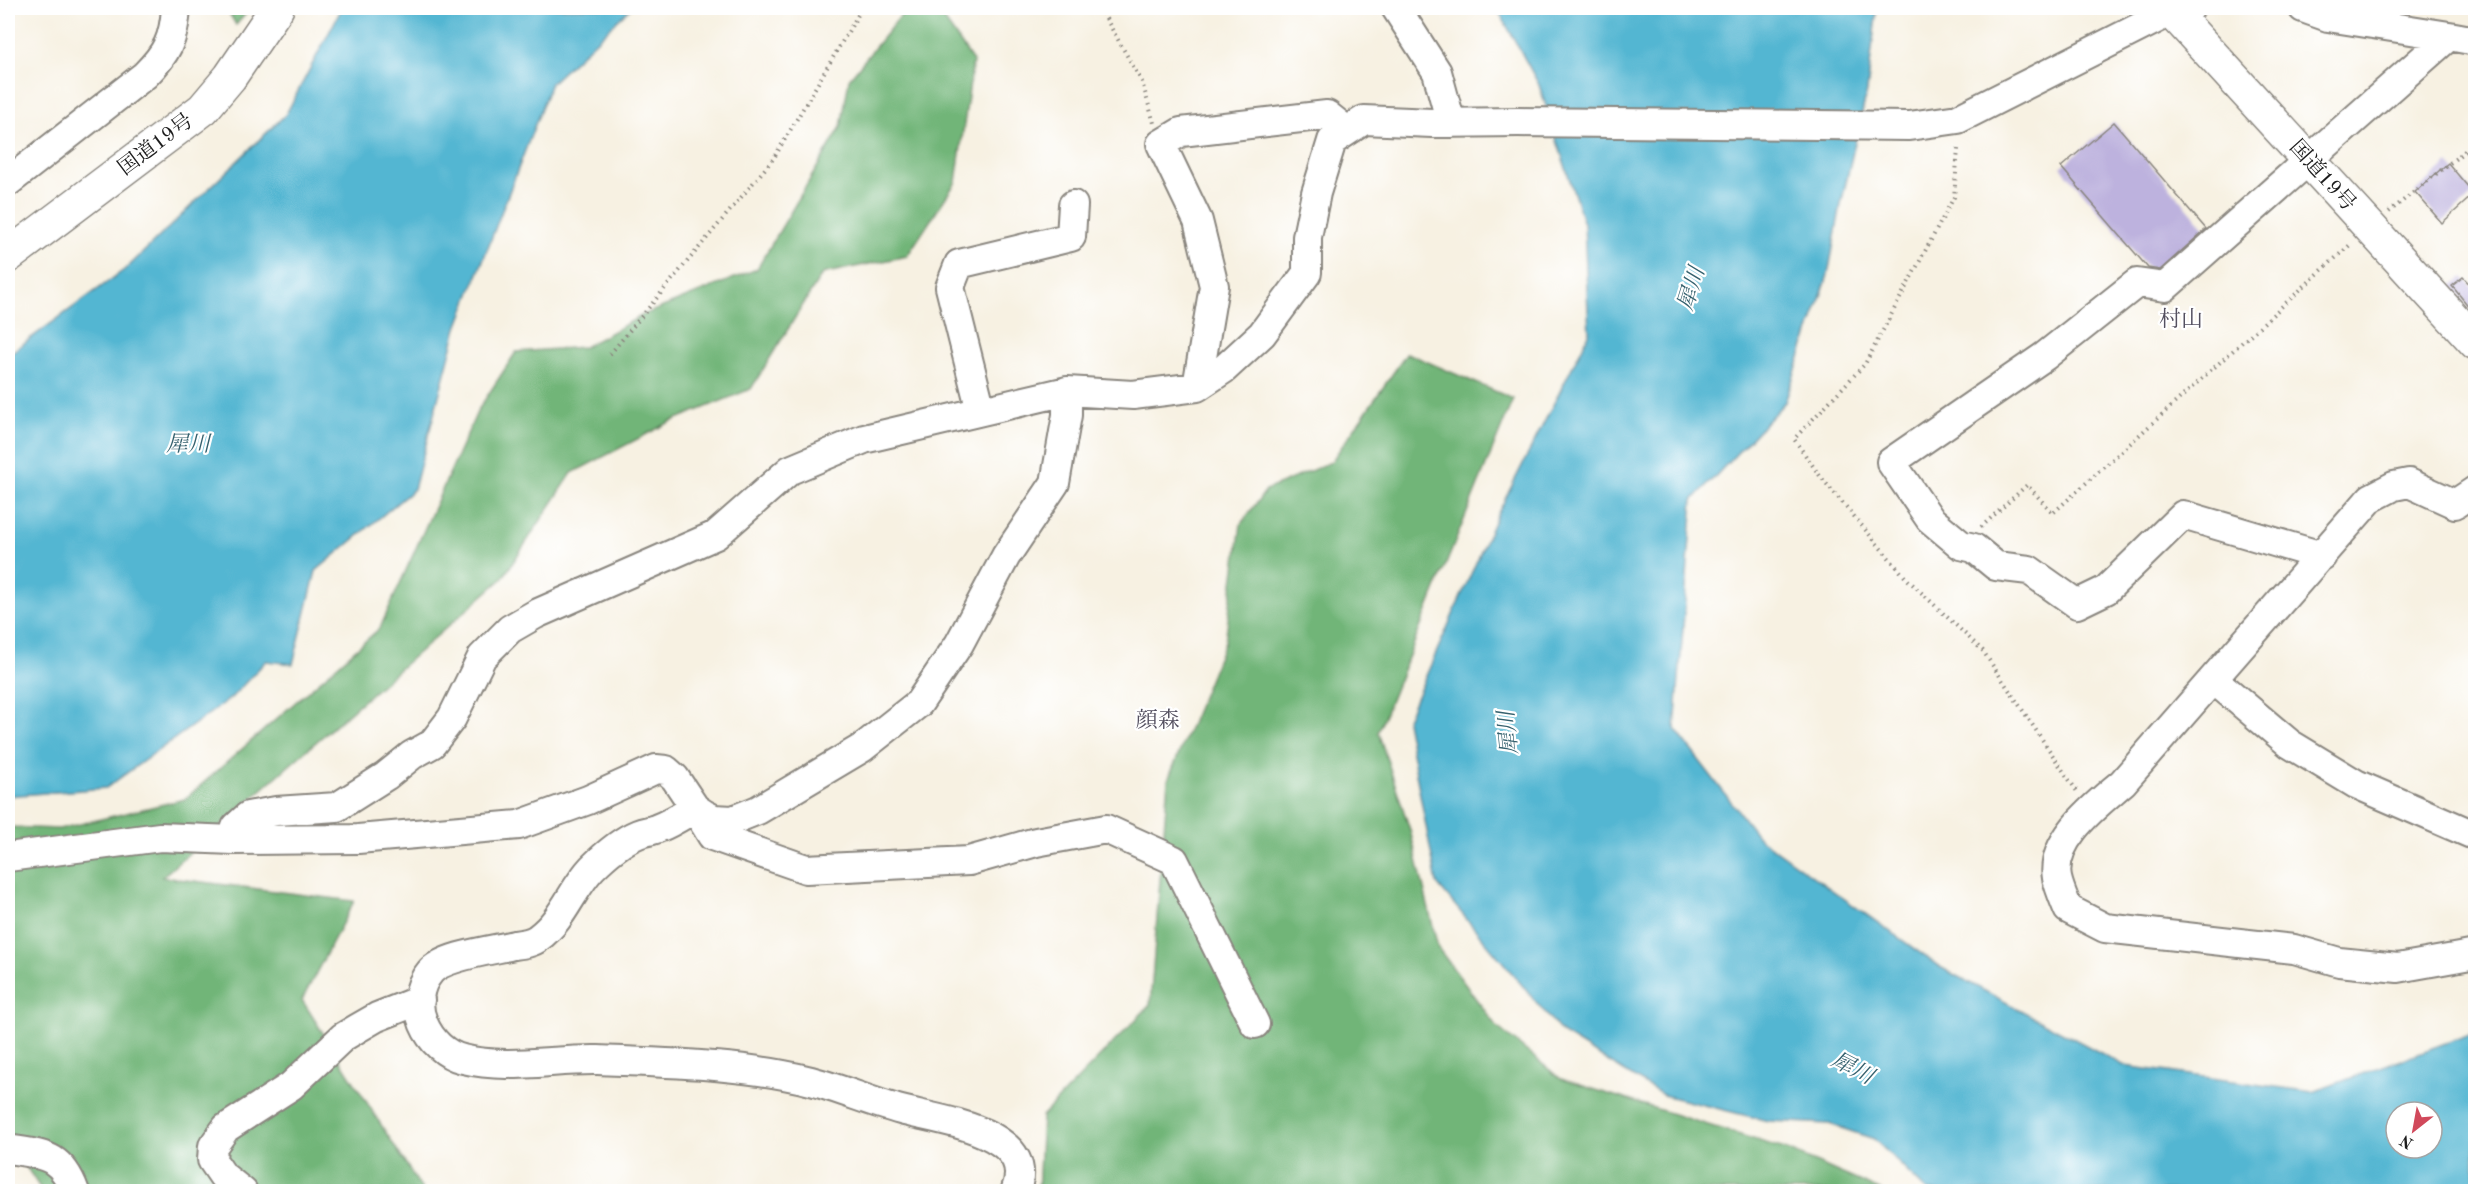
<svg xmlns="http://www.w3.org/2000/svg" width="2483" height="1199" font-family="'Old Standard TT','Noto Serif JP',serif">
	<rect width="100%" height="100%" fill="#fff"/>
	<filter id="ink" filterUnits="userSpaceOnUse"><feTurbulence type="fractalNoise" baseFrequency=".0167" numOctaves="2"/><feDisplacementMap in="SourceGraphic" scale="12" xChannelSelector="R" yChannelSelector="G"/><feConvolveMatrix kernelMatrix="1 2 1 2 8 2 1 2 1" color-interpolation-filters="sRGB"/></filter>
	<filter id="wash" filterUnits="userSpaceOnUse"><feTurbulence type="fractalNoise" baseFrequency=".008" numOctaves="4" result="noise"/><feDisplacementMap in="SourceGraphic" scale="24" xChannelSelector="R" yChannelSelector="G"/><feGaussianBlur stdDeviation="1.35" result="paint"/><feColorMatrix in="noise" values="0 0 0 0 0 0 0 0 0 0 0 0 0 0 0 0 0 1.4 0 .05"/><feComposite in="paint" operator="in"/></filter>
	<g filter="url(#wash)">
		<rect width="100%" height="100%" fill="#f7f1e2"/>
		<path fill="#71b578" stroke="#46684a" stroke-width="1.5" d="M226,8H251L236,25Z
			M907,8H936L973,61L956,182L907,256L822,274L751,389L672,421L572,473L502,579L162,877L354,901L302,1000L423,1191H42L8,1139V827L59,829L185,799L380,628L478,410L516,352L584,347L643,315L757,269L841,127L849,79Z
			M1407,353L1513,399L1378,732L1410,830L1438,948L1497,1027L1561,1079L1785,1149L1882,1191L1038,1192L1042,1116L1150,1005L1168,780L1225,641L1241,524L1266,490L1331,462Z"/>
		<path fill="#53b6d2" stroke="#386977" stroke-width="1.5" fill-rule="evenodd" d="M342,8H631L551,83L457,328L414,489L316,571L293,664L266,661L231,698L106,788L8,796V355L128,267L286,114Z
			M1497,8H1877L1867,91L1841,204L1828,275L1785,402L1693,500L1675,729L1759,838L1940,967L2125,1066L2313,1092L2475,1032V1191H1927L1874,1139L1829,1124L1768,1121L1663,1095L1563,1034L1437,884L1406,721L1497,515L1589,334L1584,224L1539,85ZM2396,1112H2432V1148H2396Z"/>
		<g id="blocks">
			<path fill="#bdb2de" d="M2114,122L2206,229L2160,270L2148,268L2061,167Z
				M2448,163L2474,194L2442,223L2415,192Z
				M2463,277L2475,290V314L2452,286Z"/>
		</g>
	</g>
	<g filter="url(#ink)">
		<use href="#blocks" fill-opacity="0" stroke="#8a867f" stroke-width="1.5"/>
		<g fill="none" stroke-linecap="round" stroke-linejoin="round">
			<g stroke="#8a867f" stroke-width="32">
				<path id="minor" d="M1396,8L1437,72L1451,123
					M2303,8L2328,17L2449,36L2165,287L2137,283L2045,356L1891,462L1930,519L1961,545L1974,548L1996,566L2029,570L2077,604L2106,590L2183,515L2322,556
					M2449,36L2476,41
					M8,182L145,75C167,53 174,39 176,8
					M1197,387L1214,286L1198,221L1161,144L1181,132L1327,115L1347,131
					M981,411L950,287L959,264L1071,237L1073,205
					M2476,490L2455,504L2409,483L2394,486L2371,498L2123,782C2098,804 2050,839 2057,878C2059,888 2064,899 2068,909L2105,928L2294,949L2339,962L2398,968L2476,954
					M2213,679L2290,744L2356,784L2476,836
					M233,840L236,827L248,816L276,811L337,807L386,776L412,755L432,744L452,718L482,657L510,629L536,614L716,535L790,470L864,439L1067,391
					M8,857L160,837L233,840L358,839L519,825L588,800L656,769L666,770L675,778L695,808L704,814L714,819L733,820L758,810L862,748L919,703L959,644L1006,556L1055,483L1067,415V391L1133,395L1197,387L1224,369L1262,334L1307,273V237L1316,193L1332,141L1364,120L1432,123L1518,122L1909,126L1958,119L2172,11L2190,8
					M8,1149C44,1155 61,1154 75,1192
					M243,1192L223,1176L212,1160L213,1146L226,1128L291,1086L343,1037L358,1028L377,1017L420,1000
					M1015,1192C1041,1131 937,1120 901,1110C871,1102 841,1089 811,1081C743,1064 668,1063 598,1060C553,1059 508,1070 463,1059C428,1051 404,1002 430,972C443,956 493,950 514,945C522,944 532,943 538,938C563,920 572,889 592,868C605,855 621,841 638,834C645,831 652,831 658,828C671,823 683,815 695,808L712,836L806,869L969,861L1036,842L1106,829L1174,860L1255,1024"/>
			</g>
			<g stroke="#8a867f" stroke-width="36">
				<path id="highway" d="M2169,8L2476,343
					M8,256L203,109L230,77L277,8"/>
			</g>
			<path stroke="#8a867f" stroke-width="4" stroke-dasharray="1.5 4.5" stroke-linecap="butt" d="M1100,8L1142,82L1154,123
				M1958,149L1954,197L1865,364L1794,439L1820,476L1906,578L1983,651L2078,793
				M2389,212L2476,142
				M610,354L774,158L862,8
				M1981,527L2027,485L2053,513L2351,244"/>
			<use href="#minor" stroke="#fff" stroke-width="28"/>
			<use href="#highway" stroke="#fff" stroke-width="33"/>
		</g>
	</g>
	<g text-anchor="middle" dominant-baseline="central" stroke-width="4.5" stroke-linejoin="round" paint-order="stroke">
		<g font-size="21" fill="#1c1c1c" stroke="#fff">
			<text transform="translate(156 145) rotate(-37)">国道19号</text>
			<text transform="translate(2322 176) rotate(48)">国道19号</text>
		</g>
		<g font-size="22" font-style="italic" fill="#35616e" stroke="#fff">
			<text transform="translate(1692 289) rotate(-73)">犀川</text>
			<text x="188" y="445">犀川</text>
			<text transform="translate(1509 733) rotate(-96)">犀川</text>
			<text transform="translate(1852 1069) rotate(27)">犀川</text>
		</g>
		<g font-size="22" fill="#545060" stroke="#fff">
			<text x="2181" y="320">村山</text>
			<text x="1158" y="721">顔森</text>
		</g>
	</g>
	<rect width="2483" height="1199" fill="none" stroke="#fff" stroke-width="30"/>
	<g transform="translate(2414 1130) rotate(211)"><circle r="28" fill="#ffffff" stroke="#a4a4a4" stroke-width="1.5"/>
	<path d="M0-4.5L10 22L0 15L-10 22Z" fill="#d1495b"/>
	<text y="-9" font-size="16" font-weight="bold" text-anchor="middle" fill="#1c1c1c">N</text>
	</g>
</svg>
